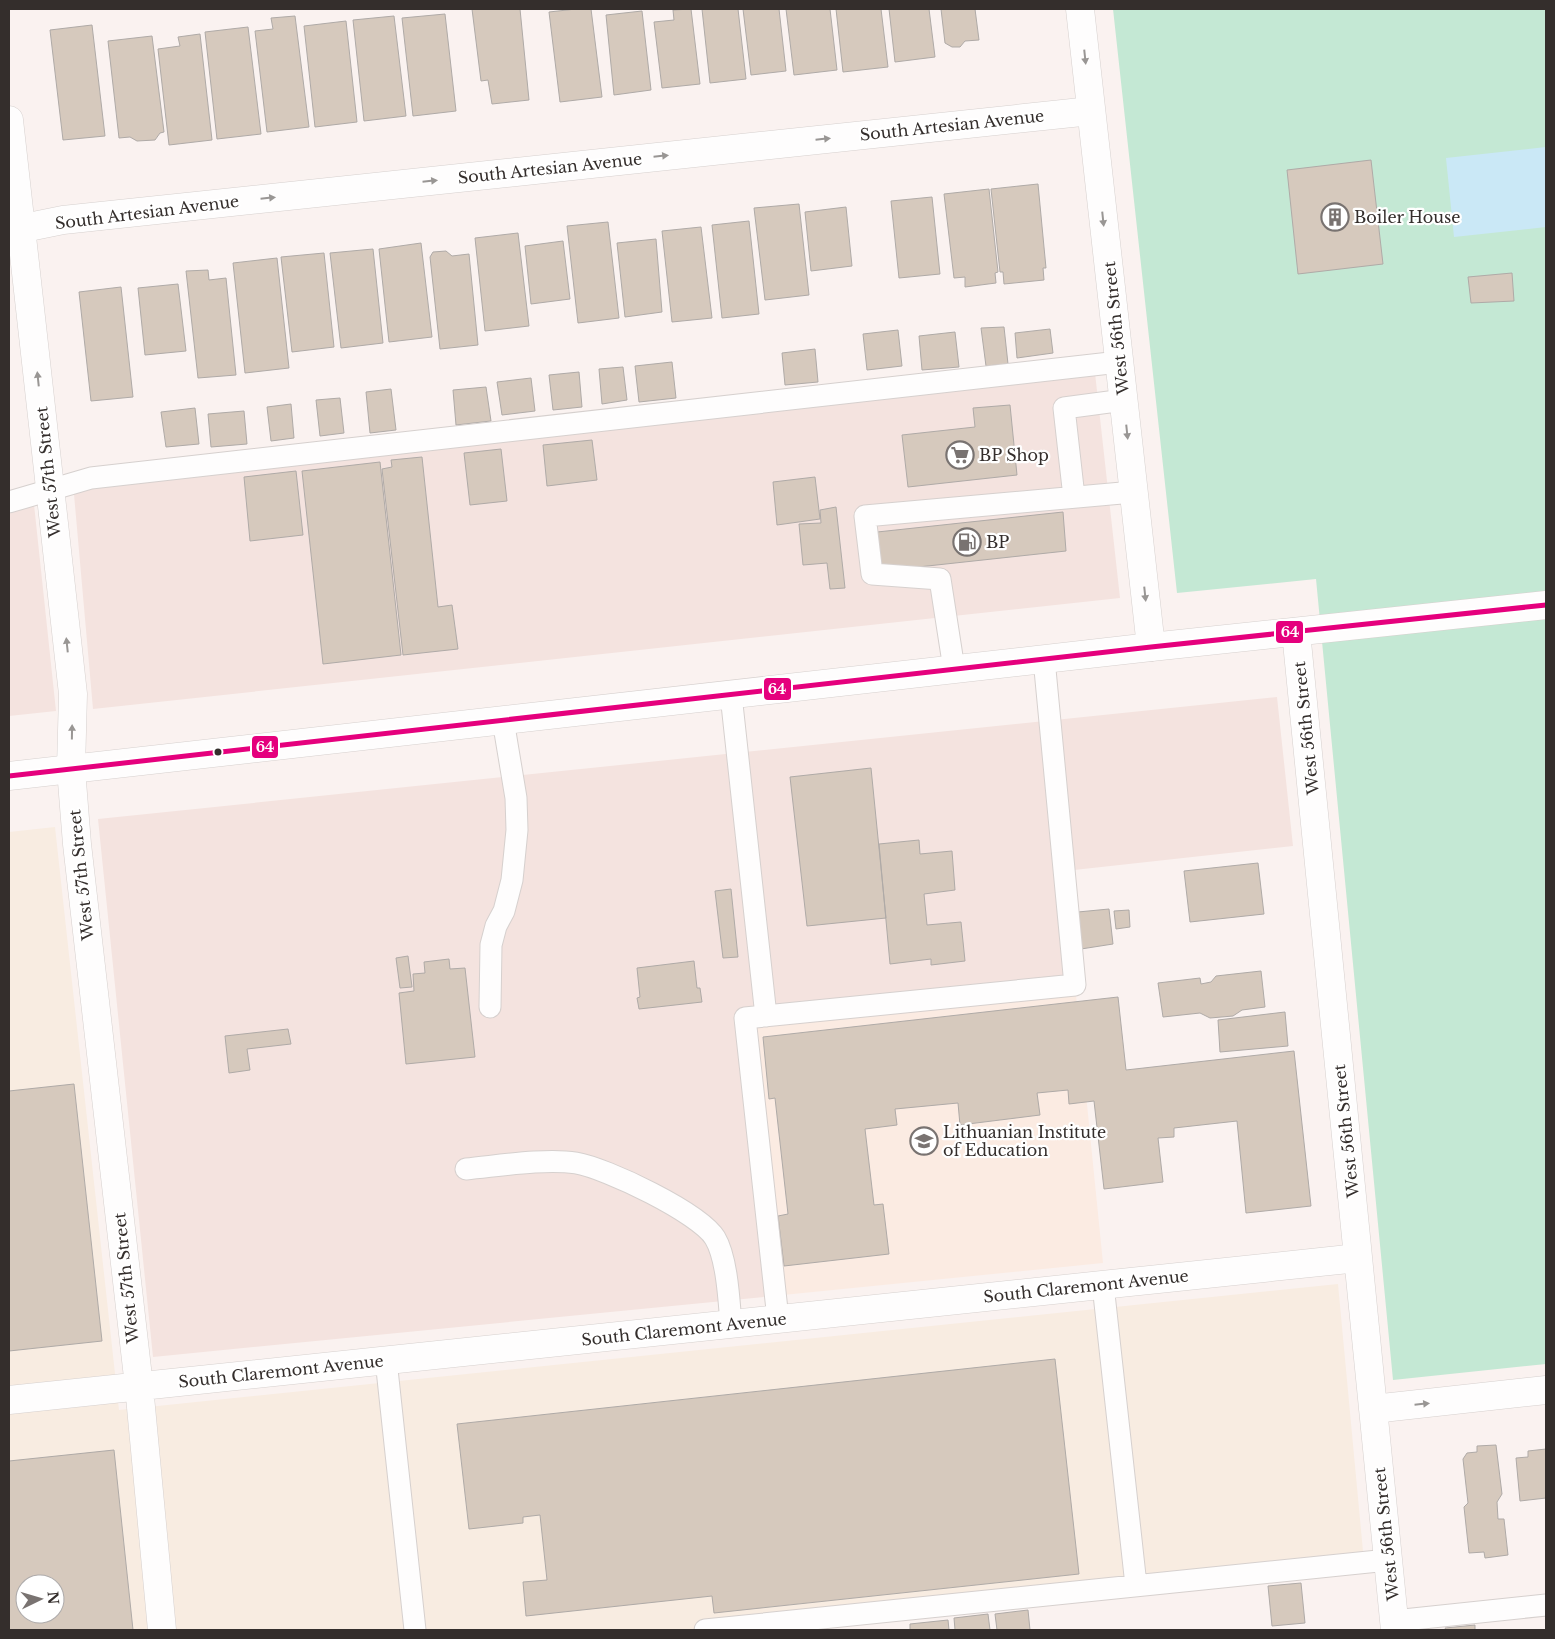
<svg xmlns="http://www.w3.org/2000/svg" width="1555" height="1639" font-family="'Libre Baskerville',serif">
	<rect width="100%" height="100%" fill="#faf2f0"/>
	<path fill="#f4e3df" d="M1094,364L1120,598L93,709L73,483Z
		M33,495L56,711L9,716V502Z
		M1277,697L1293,846L1065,871L1075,985L773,1296L153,1357L98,819Z"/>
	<path fill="#f8ece1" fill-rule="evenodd" d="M55,827L119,1410L1338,1284L1364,1562L706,1630H9V832ZM25,1584H55V1614H25Z"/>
	<path fill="#fbebe2" d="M1075,985L1103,1263L773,1296L745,1018Z"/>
	<path fill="#c4e8d4" d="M1113,9H1546V1364L1393,1380L1316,579L1177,593Z"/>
	<path fill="#cae8f6" d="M1546,147V227L1454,237L1446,158Z"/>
	<path fill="#d6c9bd" stroke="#afaaa7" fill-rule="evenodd" d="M472,9H520L529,100L492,104L488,80L481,81Z
		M576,9H591L602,97L560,102L549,12Z
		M691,9L700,84L662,88L654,22L674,20L673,10Z
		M702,9H738L746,79L710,83Z
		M743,9H779L786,71L751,75Z
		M786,9H830L837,70L794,75Z
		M836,9H881L888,67L843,72Z
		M889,9H929L935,57L895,62Z
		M941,9H975L979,40L965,41L960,47H952L945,43Z
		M642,11L651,90L614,95L606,15Z
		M445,14L456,111L413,116L402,18Z
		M295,16L309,127L267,132L255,31L273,29L271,18Z
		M394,16L406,116L364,121L353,20Z
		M346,21L357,122L315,127L304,26Z
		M92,25L105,136L63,140L50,30Z
		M248,27L261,134L217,139L205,32Z
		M200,34L212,140L169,145L158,49L180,46L178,37Z
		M152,36L164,132L160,133L155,140L137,141L130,137L119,138L108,41Z
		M1371,160L1383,264L1298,274L1287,170Z
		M1038,184L1046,268H1043L1044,280L1004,284L1003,272H1000L991,189Z
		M989,189L998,272L995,273L996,283L965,287V277L954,278L944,194Z
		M932,197L940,274L899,278L891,201Z
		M799,204L809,295L765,300L754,208Z
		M846,207L852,266L811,271L805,212Z
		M749,221L759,314L722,318L712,225Z
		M608,222L619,318L578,323L567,226Z
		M701,227L712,318L672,322L662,231Z
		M518,233L529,326L485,331L475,238Z
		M656,239L662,312L625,317L617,243Z
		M563,241L570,299L531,304L525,246Z
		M421,243L432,337L389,342L379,249Z
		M373,249L383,343L341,348L330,253Z
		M446,251L452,256L469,254L478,345L440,349L430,257L433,252Z
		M324,253L334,347L292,352L281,257Z
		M277,258L289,368L245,373L233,263Z
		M208,270L209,280L226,278L236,375L198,378L186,271Z
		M1512,273L1514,301L1471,303L1468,277Z
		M178,284L186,351L145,355L138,288Z
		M121,287L133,397L91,401L79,292Z
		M1004,327L1008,364L986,366L981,328Z
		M1050,329L1053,353L1017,358L1015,333Z
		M898,330L902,366L867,370L863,334Z
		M955,332L959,367L922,370L919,336Z
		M815,349L818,382L785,385L782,353Z
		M672,362L676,398L639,402L635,366Z
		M623,367L627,400L602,404L599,369Z
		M579,372L582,407L553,410L549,375Z
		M531,378L535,411L502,415L497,382Z
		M486,387L491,421L456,425L453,390Z
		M391,389L396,430L370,433L366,392Z
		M340,398L344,433L320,436L316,400Z
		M291,404L294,438L271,441L267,407Z
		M1010,405L1017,475L908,487L902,435L975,427L973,408Z
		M195,408L199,444L166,447L161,412Z
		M244,411L247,444L211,447L208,414Z
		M592,440L597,480L547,486L543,445Z
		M501,449L507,501L470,505L464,453Z
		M422,457L438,607L452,605L458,649L403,655L382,469L392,467L391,460Z
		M380,462L401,655L323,664L302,471Z
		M296,471L303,535L250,541L244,477Z
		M815,477L820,519L777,525L773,482Z
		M836,507L845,588L830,589L827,563L803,565L799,524L821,523L820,510Z
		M1063,512L1066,551L872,572L868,533Z
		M871,768L886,918L807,926L790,777Z
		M919,840L920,854L952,851L955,890L924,894L927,925L961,922L965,961L931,965V959L890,964L879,844Z
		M1258,863L1264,914L1190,922L1184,871Z
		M731,889L738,957L723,958L715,891Z
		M1109,909L1113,944L1081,949L1078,912Z
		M1129,910L1130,927L1116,929L1114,911Z
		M408,956L412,987L400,988L396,958Z
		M449,959L450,969L465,968L475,1057L406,1064L399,993L414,991L413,974L425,973L424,962Z
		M694,961L697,988H700L702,1002L639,1009L637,998L640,997L637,968Z
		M1261,971L1265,1007L1242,1010L1233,1016L1210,1018L1200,1013L1163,1017L1158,983L1200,978L1201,984L1211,982L1216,976Z
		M1118,997L1126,1070L1294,1051L1311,1206L1246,1213L1237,1121L1174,1128V1137L1158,1138L1163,1182L1104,1189L1094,1101L1069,1104L1068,1090L1037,1093L1040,1115L960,1125L958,1103L895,1109L897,1125L865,1129L874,1205L883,1204L889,1254L784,1266L778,1216L788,1214L775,1098L769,1099L763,1037Z
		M1285,1012L1288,1046L1220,1052L1218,1020Z
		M288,1029L291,1044L247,1049L250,1070L229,1073L225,1036Z
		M74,1084L102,1341L9,1351V1091Z
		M1055,1359L1079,1574L714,1613L712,1596L526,1616L523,1582L547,1580L540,1515L523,1517V1523L469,1529L457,1424Z
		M1496,1445L1502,1494L1497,1502L1498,1519H1504L1508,1555L1485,1558L1484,1552L1469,1553L1464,1507L1468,1503L1463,1459L1467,1453L1477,1452V1446Z
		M1546,1449V1498L1520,1501L1516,1458L1528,1457V1451Z
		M114,1450L133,1630H9V1461ZM25,1584H55V1614H25Z
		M1301,1583L1305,1623L1272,1626L1268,1586Z
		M1028,1610L1030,1630H997L995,1614Z
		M988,1614L990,1630H955L954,1618Z
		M948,1620L949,1630H910V1624Z
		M1475,1625V1630H1446L1445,1628Z"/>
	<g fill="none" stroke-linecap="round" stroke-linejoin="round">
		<g stroke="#d6d0ce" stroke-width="23">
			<path id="lane" d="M1074,497L1064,408L1124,400
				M9,502L91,478L1119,362
				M954,669L940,579L872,574L865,516L1133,492
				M731,695L766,1016
				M490,1007L491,945L496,926L504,911L512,880L517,830L516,798L503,720
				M466,1169C498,1166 545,1158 576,1163C606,1168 700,1213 715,1238C727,1258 729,1300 731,1324
				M1103,1285L1136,1585
				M778,1319L745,1018L1075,985L1044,659
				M386,1360L415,1630
				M1394,1621L1546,1605
				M705,1630L1388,1560"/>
		</g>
		<g stroke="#d6d0ce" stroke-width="29">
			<path id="street" d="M1080,9L1151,647
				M9,120L73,694L71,769L77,844L139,1386L162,1630
				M9,231L63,220L1091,111
				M1296,632L1395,1630
				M9,1400L1358,1258
				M1373,1409L1546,1390"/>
		</g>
		<g stroke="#d6d0ce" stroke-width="29">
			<path id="secondary" d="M9,776L1151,647L1546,605"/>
		</g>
		<use href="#lane" stroke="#fefdfd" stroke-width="21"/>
		<use href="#street" stroke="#fefdfd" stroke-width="28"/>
		<use href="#secondary" stroke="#fefdfd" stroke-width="28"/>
		<g stroke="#fff" stroke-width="9">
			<path id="bus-1" d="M9,776L1151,647L1546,605"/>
		</g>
		<use href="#bus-1" stroke="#e5007d" stroke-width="5"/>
	</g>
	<defs><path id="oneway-solid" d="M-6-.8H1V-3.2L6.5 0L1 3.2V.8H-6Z" transform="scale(1.25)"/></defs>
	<g fill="#999694">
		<use href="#oneway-solid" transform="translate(1085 57) rotate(84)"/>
		<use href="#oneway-solid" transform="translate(823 139) rotate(-6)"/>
		<use href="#oneway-solid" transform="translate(661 156) rotate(-6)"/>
		<use href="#oneway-solid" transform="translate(430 181) rotate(-6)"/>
		<use href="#oneway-solid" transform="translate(268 198) rotate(-6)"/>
		<use href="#oneway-solid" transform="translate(1103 219) rotate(84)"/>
		<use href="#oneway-solid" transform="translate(38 379) rotate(-96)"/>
		<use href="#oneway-solid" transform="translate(1127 432) rotate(84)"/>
		<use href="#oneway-solid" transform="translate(1145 594) rotate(84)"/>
		<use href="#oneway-solid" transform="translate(67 645) rotate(-96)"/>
		<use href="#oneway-solid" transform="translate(72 732) rotate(-89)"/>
		<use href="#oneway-solid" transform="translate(1422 1404) rotate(-6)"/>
	</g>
	<defs>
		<g id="building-ring" transform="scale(1.4375)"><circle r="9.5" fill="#fff" stroke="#797371" stroke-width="1.5"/><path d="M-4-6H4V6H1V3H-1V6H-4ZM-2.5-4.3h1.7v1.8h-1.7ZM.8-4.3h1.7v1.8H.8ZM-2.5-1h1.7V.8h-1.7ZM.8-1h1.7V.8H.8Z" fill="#797371"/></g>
		<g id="supermarket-ring" transform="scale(1.4375)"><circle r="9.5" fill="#fff" stroke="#797371" stroke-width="1.5"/><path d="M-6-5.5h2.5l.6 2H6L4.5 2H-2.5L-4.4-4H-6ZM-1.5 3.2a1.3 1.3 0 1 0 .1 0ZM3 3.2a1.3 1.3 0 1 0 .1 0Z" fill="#797371"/></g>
		<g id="fuel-ring" transform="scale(1.4375)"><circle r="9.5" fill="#fff" stroke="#797371" stroke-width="1.5"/><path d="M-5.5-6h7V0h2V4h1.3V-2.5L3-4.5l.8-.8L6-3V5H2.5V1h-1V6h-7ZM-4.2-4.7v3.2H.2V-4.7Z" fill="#797371"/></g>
		<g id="school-ring" transform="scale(1.4375)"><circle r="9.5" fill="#fff" stroke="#797371" stroke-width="1.5"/><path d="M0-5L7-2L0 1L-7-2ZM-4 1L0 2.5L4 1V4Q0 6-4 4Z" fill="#797371"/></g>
	</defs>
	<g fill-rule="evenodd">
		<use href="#building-ring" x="1335" y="217"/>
		<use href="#supermarket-ring" x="960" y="455"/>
		<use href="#fuel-ring" x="967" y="542"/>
		<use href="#school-ring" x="924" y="1141"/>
	</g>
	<circle fill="#342e2c" stroke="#fff" stroke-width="2" cx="218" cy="752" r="4.5"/>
	<g text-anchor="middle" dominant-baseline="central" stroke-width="4.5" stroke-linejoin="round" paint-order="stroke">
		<g font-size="16" fill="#342e2c" stroke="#fff">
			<text transform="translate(952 125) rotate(-6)">South Artesian Avenue</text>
			<text transform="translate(550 168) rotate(-6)">South Artesian Avenue</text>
			<text transform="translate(147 212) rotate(-7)">South Artesian Avenue</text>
			<text transform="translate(1116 328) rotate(-96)">West 56th Street</text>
			<text transform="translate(48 472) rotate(-96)">West 57th Street</text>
			<text transform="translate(1306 728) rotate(-96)">West 56th Street</text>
			<text transform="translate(81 875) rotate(-96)">West 57th Street</text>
			<text transform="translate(1346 1131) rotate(-96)">West 56th Street</text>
			<text transform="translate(126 1278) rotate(-96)">West 57th Street</text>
			<text transform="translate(1086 1286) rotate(-6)">South Claremont Avenue</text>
			<text transform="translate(684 1329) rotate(-6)">South Claremont Avenue</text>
			<text transform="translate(281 1371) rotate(-6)">South Claremont Avenue</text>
			<text transform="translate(1386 1534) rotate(-96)">West 56th Street</text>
		</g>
		<g font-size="16" fill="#342e2c" stroke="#fff" text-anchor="start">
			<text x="1354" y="217">Boiler House</text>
			<text x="979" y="455">BP Shop</text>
			<text x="986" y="542">BP</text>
			<text x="943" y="1132">Lithuanian Institute<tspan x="943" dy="18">of Education</tspan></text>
		</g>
	</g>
	<g stroke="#fff" stroke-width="2">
		<rect x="1275" y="620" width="29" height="24" rx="5" fill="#e5007d"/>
		<rect x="763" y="677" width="29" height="24" rx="5" fill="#e5007d"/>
		<rect x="251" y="735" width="28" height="24" rx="5" fill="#e5007d"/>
	</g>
	<g font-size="14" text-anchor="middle" font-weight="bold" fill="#fff">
		<text x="1290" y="637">64</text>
		<text x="777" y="694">64</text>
		<text x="265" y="752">64</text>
	</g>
	<rect width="1555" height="1639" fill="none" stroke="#342e2c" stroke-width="20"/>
	<g transform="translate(40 1599) rotate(85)"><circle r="24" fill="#ffffff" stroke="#aeabab"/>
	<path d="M0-4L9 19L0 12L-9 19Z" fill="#797371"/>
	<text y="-8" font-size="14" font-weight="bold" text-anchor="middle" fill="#342e2c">N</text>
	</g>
</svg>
